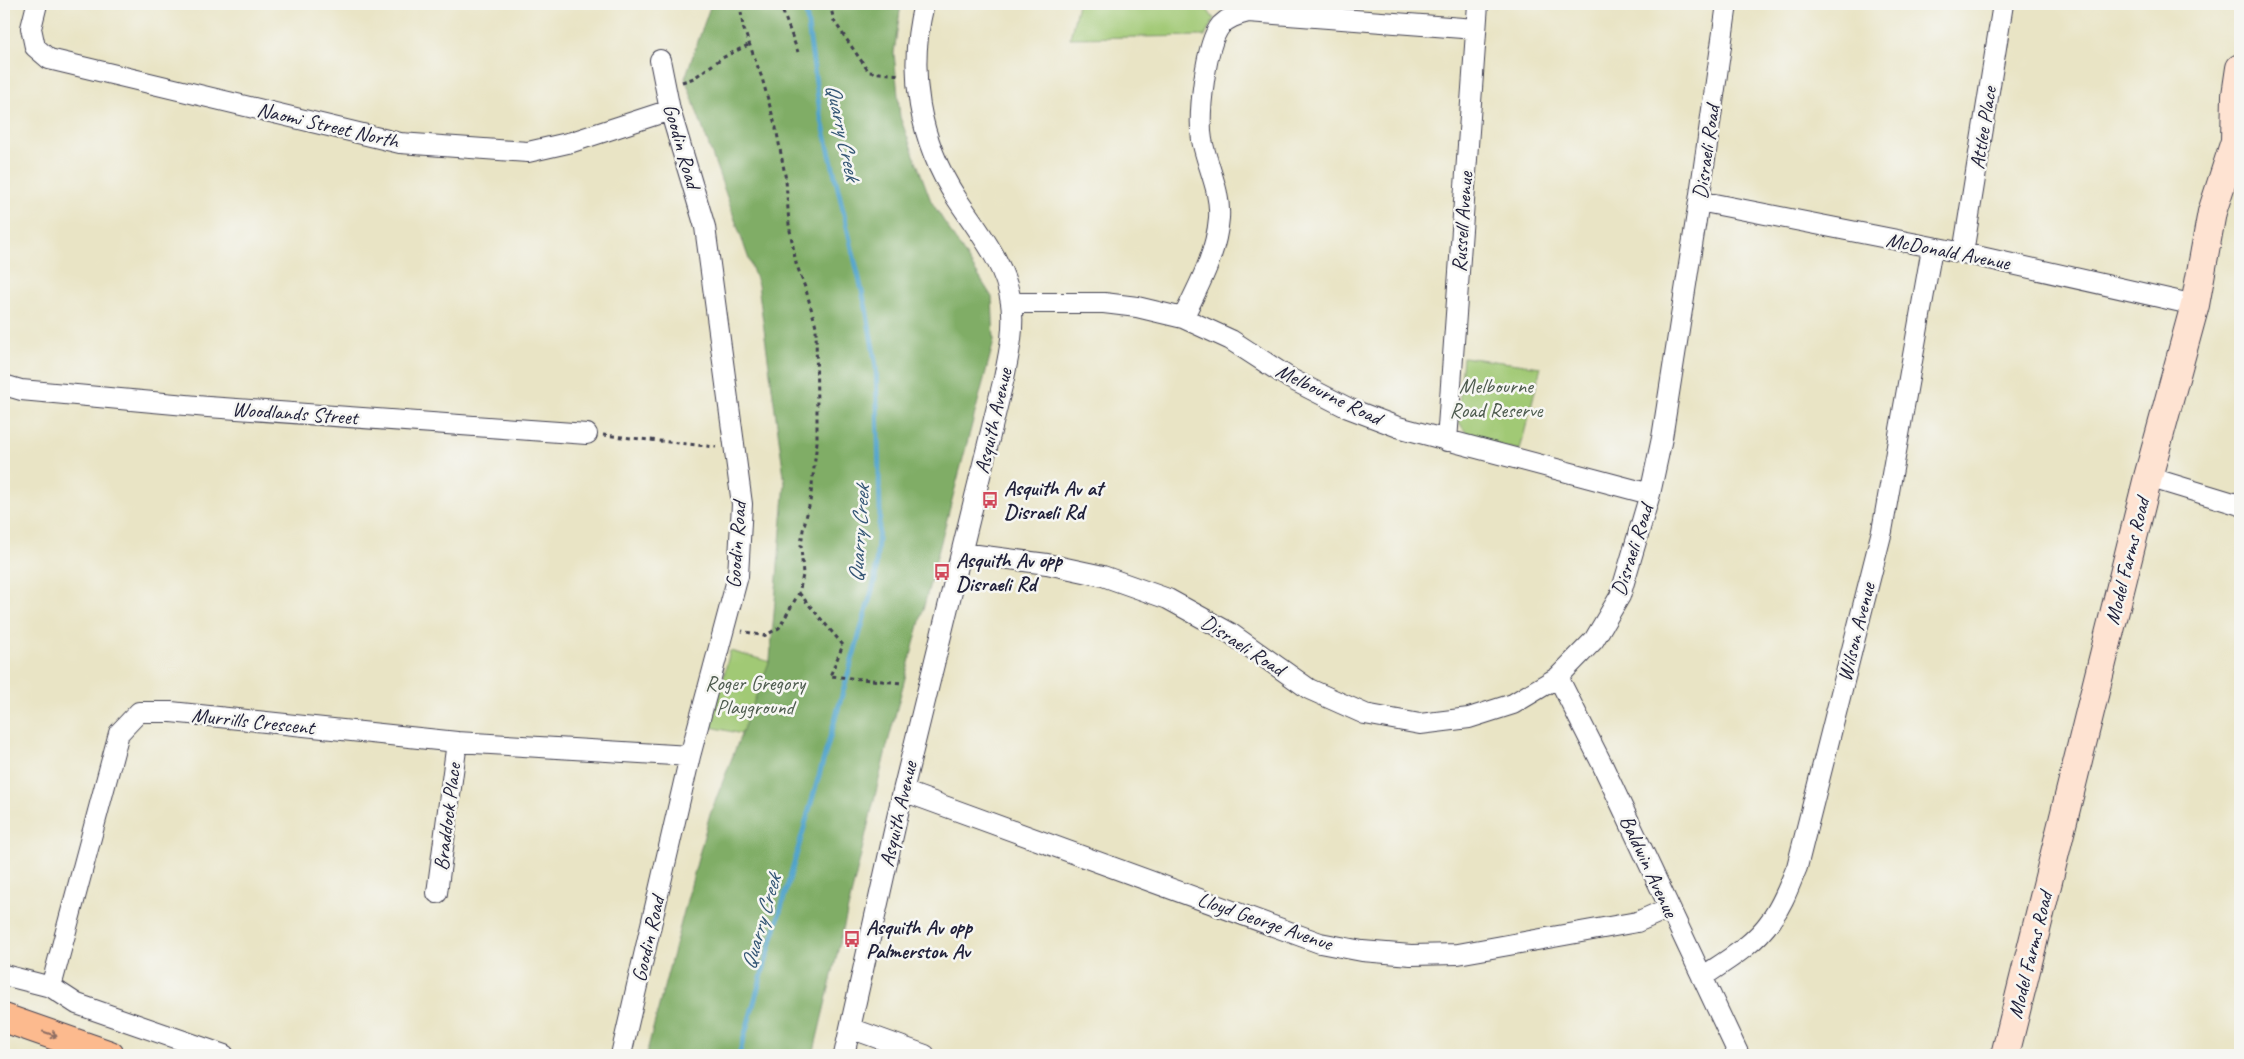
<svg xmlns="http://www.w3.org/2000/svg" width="2244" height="1059" font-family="Caveat,sans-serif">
	<rect width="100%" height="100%" fill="#f6f6f2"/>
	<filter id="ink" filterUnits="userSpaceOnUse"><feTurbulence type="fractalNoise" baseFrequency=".02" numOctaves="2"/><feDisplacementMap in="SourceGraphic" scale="10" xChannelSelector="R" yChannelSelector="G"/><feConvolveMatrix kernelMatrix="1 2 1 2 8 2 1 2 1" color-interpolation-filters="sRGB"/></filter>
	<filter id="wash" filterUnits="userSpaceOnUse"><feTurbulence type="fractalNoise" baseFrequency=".0096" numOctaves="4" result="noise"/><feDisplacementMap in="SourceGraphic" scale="20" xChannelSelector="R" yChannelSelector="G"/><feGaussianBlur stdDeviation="1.12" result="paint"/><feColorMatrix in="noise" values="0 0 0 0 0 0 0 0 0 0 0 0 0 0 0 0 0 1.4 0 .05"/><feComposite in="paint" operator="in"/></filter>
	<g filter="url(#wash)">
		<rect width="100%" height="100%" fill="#e9e4c5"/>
		<path fill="#a1c975" stroke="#627658" d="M1078,4H1203L1214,19L1205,36L1070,38Z
			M1463,357L1541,367L1520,450C1495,444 1466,445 1458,418Z
			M730,651L797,669L781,743L711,727Z"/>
		<path fill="#80ad66" stroke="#516850" d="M711,4H901L894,53L900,117L931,201L992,297L994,341L886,750L813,1055H646L709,817L770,660L785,483L758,285L685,78Z"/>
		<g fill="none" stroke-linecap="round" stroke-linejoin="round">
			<path stroke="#50a3cb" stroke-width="5" d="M739,1055L875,580L880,511L876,366L866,308L820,112L805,4"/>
		</g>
	</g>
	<g filter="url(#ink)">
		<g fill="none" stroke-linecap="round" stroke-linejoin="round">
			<g stroke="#403f50" stroke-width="22">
				<path id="street" d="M37,4L31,28L35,47L49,59L400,143L528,152L572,142L670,110
					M1699,201L1963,253L2195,305
					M1963,253L2003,4
					M1012,303H1104L1137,307L1183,318L1231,340L1291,379L1348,408L1398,427L1650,494
					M1183,318C1199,285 1216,255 1219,218C1221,191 1207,166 1202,140C1198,116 1205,44 1221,25C1229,17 1238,15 1248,12L1476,29
					M4,385L21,390L208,407L587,434
					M1447,441L1478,4
					M2148,477L2240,505
					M962,553L1047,564L1103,576L1168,599L1230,633L1309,689L1365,714L1420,724L1469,718L1513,704L1558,677L1594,640L1620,596L1650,494L1662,438L1699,201L1727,4
					M1558,677L1601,762L1739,1055
					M903,791L1320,943L1362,951L1411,955L1458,954L1637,922L1669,908
					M437,893L457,742
					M4,975L51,987
					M1702,977C1726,961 1754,945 1771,920C1783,904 1789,886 1797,867L1882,531L1932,248
					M850,1028L925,1055
					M224,1055L77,1004L51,987L119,733L139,712H171L457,742L690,756
					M621,1055L690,756L738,576L742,504L705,227L670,110L660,60
					M844,1055L903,791L1004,378C1009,354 1015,327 1011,303C1006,264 978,231 957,199C919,141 907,71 924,4"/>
			</g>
			<g stroke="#403f50" stroke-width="30">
				<path id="secondary" d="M2005,1055L2148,477L2195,305L2212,212L2235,141L2236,95L2240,68"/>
			</g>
			<g stroke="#403f50" stroke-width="30">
				<path id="highway" d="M4,1018L110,1055"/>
			</g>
			<path stroke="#403f50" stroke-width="3" stroke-dasharray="4 4" stroke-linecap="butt" d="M740,4L743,27L762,78L776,128L786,180L789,225L796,263L806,290L816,326L817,413V442L810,502L803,530L801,546L803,575L799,593L779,628L764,636L742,631
				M780,4L798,52
				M830,4L834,21L869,72L901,75
				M682,82L694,78L722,58L750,44
				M603,435L716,447
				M799,593L843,645L830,676L902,683"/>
			<use href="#street" stroke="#fff" stroke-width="20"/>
			<use href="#secondary" stroke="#fee3d2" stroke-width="28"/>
			<use href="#highway" stroke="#fcba8e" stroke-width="28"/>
		</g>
		<defs><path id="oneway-shaft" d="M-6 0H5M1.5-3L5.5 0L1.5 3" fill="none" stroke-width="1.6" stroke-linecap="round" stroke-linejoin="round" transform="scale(1.25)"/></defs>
		<use stroke="#8f6e64" href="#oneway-shaft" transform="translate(50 1034) rotate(19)"/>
	</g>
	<defs>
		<g id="bus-bare" transform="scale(1.35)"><path d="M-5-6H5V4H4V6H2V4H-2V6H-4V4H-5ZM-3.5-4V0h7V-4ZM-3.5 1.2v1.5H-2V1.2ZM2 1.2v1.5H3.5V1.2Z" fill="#d1495b" stroke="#f6f6f2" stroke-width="2.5" paint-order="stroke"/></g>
	</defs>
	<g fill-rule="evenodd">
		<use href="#bus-bare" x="990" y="500"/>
		<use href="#bus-bare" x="942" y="572"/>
		<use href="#bus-bare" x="852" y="939"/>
	</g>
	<g text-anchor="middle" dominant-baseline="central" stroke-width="5" stroke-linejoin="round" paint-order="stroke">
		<g font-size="21" fill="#22223b" stroke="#f6f6f2">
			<text transform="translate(328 125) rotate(13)">Naomi Street North</text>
			<text transform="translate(1983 128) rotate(-81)">Attlee Place</text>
			<text transform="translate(682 146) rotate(74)">Goodin Road</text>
			<text transform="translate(1706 152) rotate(-82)">Disraeli Road</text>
			<text transform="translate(1462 222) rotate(-86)">Russell Avenue</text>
			<text transform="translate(1948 251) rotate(11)">McDonald Avenue</text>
			<text transform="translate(1329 394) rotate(26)">Melbourne Road</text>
			<text transform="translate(295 413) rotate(4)">Woodlands Street</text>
			<text transform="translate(993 421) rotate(-77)">Asquith Avenue</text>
			<text transform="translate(736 545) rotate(-86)">Goodin Road</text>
			<text transform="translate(1632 550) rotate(-72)">Disraeli Road</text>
			<text transform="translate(2127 561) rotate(-76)">Model Farms Road</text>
			<text transform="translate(1856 632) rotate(-76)">Wilson Avenue</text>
			<text transform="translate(1243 645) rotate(33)">Disraeli Road</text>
			<text transform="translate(253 721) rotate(6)">Murrills Crescent</text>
			<text transform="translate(898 814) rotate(-77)">Asquith Avenue</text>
			<text transform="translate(447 817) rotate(-83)">Braddock Place</text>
			<text transform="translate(1649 866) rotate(65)">Baldwin Avenue</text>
			<text transform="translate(1265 921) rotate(19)">Lloyd George Avenue</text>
			<text transform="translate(648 939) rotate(-77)">Goodin Road</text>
			<text transform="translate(2030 955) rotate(-76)">Model Farms Road</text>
		</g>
		<g font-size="21" fill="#4e5c4f" stroke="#f6f6f2">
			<text x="1496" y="386">Melbourne<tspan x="1496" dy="24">Road Reserve</tspan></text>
			<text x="755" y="683">Roger Gregory<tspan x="755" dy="24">Playground</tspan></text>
		</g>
		<g font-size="21" font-weight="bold" fill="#22223b" stroke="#f6f6f2" text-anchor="start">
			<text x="1004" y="488">Asquith Av at<tspan x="1004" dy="24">Disraeli Rd</tspan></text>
			<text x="956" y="560">Asquith Av opp<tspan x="956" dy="24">Disraeli Rd</tspan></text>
			<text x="866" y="927">Asquith Av opp<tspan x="866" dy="24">Palmerston Av</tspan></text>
		</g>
		<g font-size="22" font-style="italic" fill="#345675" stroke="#f6f6f2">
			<text transform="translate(843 132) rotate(78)">Quarry Creek</text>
			<text transform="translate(859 534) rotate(-86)">Quarry Creek</text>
			<text transform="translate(761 922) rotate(-74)">Quarry Creek</text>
		</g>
	</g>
	<rect width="2244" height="1059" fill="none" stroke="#f6f6f2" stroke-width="20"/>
</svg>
